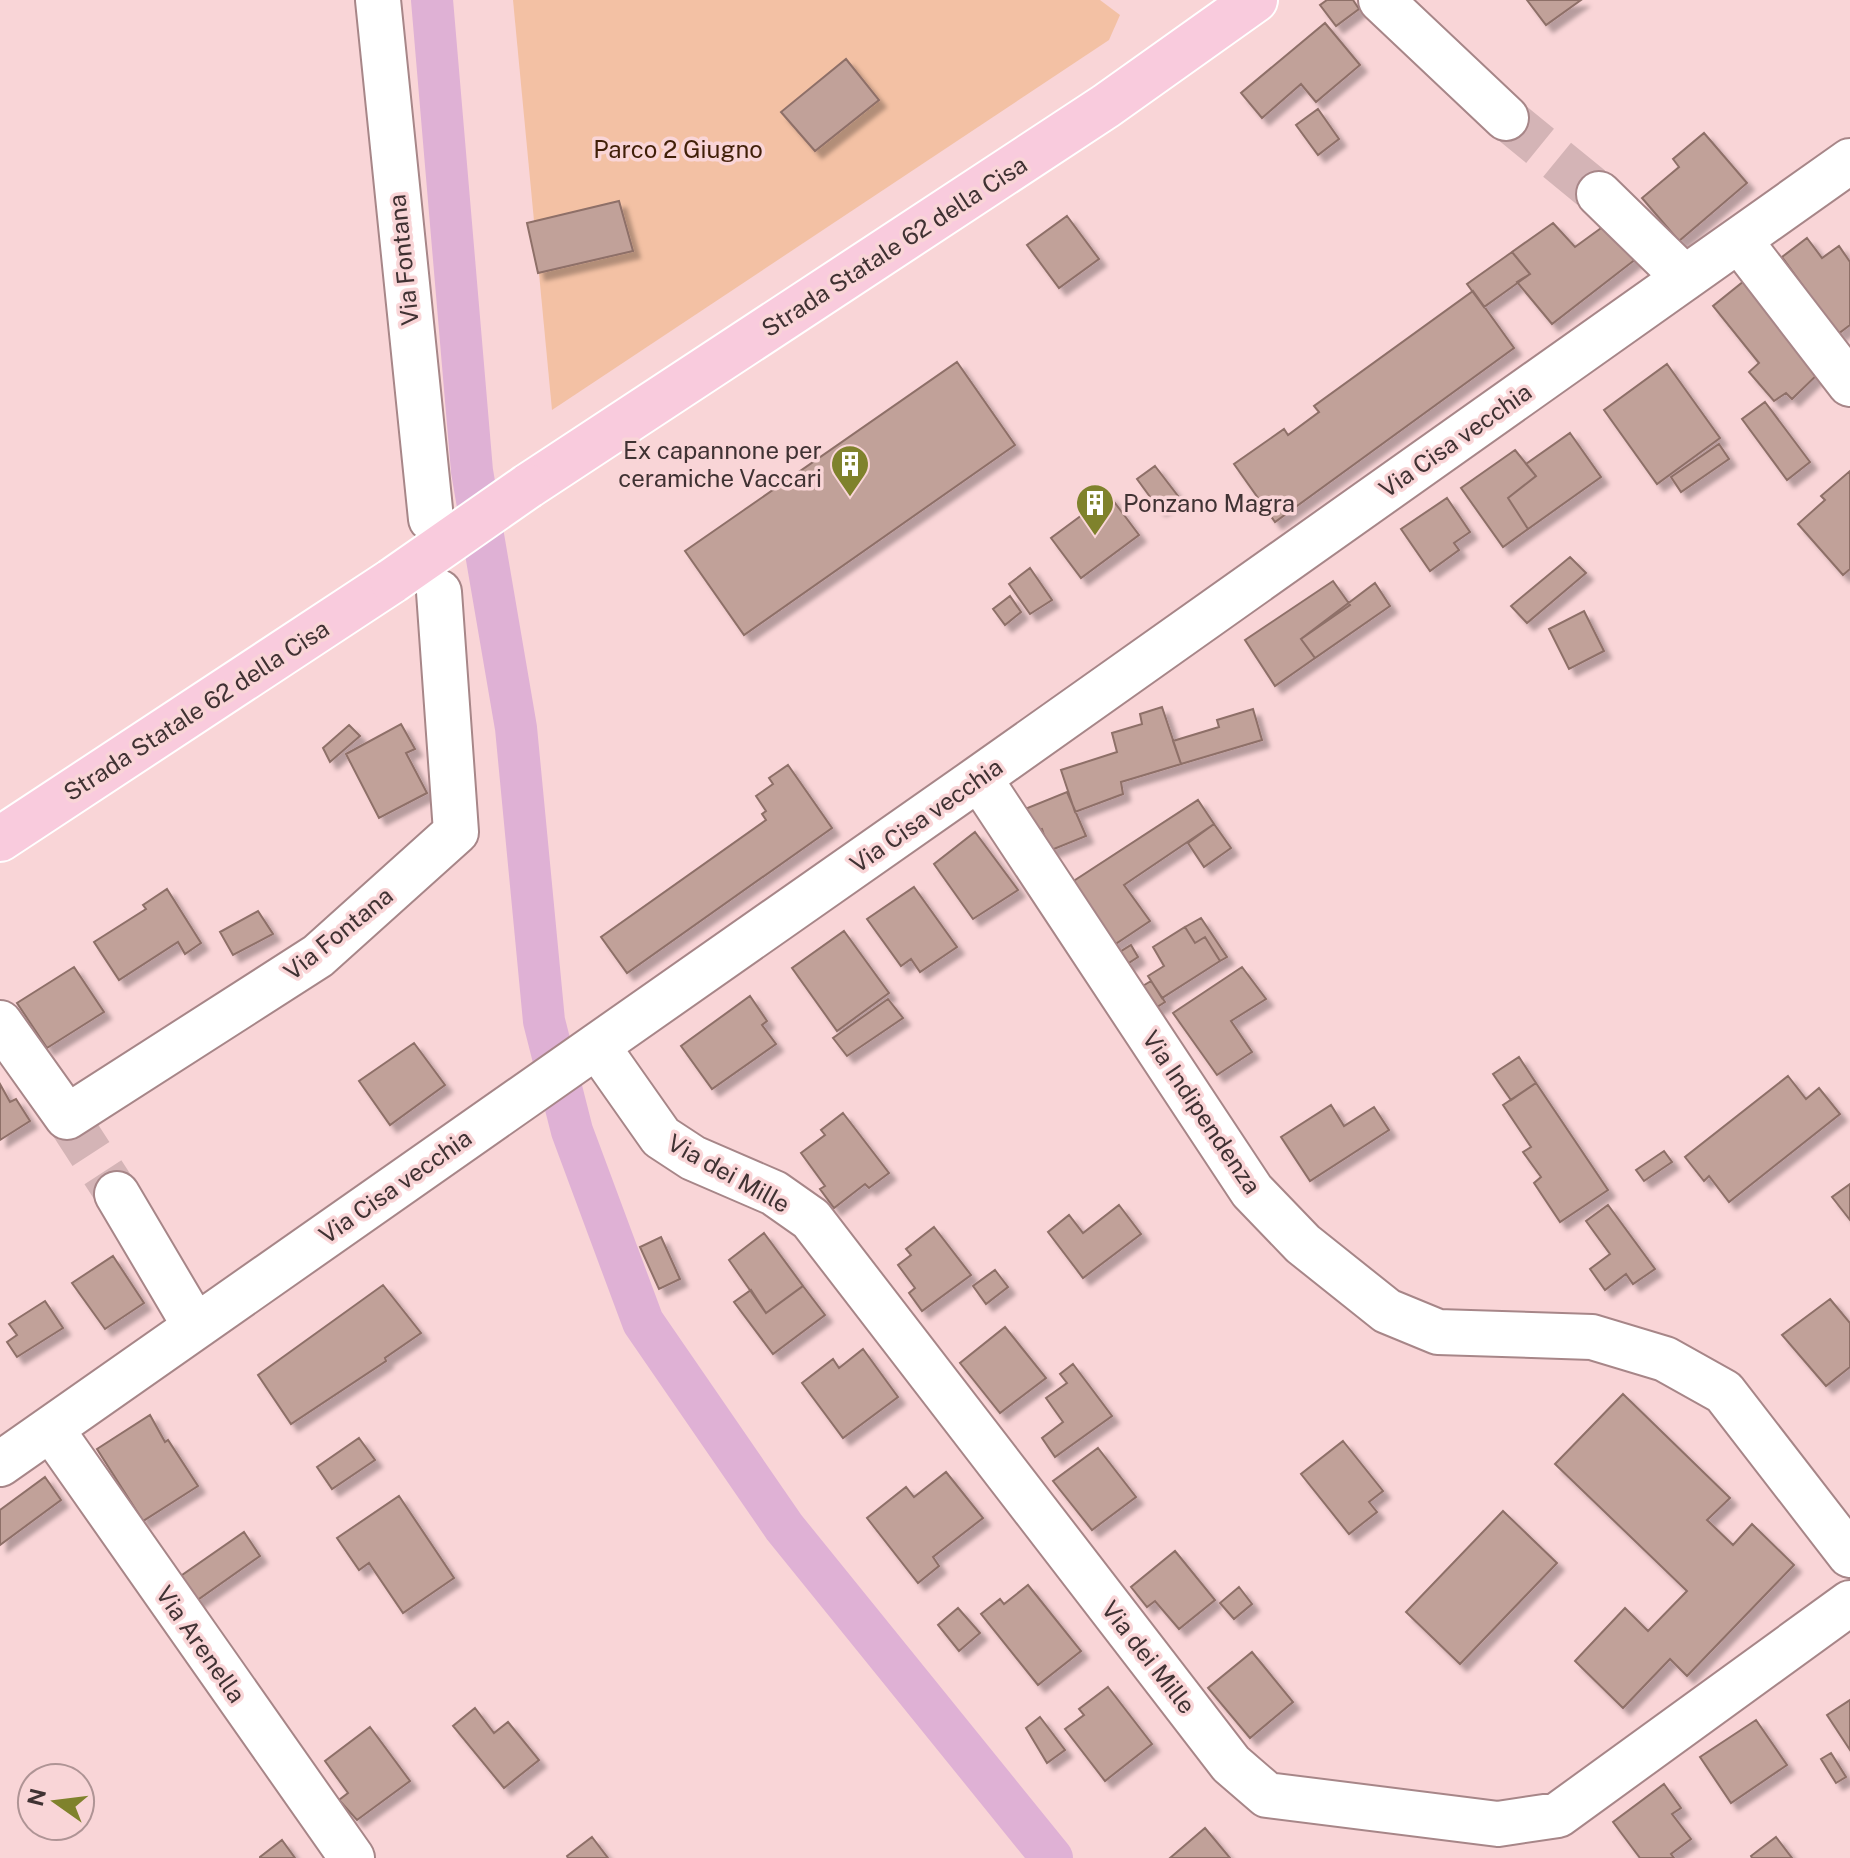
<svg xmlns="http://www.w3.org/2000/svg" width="1850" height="1858" font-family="'Public Sans',sans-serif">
	<defs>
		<filter id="shadow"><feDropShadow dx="7" dy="7" stdDeviation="2" flood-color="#0004"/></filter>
	</defs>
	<rect width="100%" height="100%" fill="#f9d5d7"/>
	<path fill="#f3c1a4" d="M513,0H1100L1120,15L1109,40L552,410Z"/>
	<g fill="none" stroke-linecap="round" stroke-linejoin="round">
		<path stroke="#dfb1d5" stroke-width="42" d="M432,0L472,471L516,728L544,1021L572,1131L643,1322L784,1527L1052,1858"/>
	</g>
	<path fill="#c1a199" stroke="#8e6f68" stroke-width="2" filter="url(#shadow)" d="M1327,0H1353L1359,9L1336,26L1320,5Z
		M1527,0H1581L1546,25Z
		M1325,23L1360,65L1316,102L1301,84L1262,118L1241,93Z
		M846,59L879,100L815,151L781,112Z
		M1318,109L1339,139L1318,155L1296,125Z
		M1704,133L1747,183L1679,241L1642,198L1679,167L1673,159Z
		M619,201L633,251L538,273L527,223Z
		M1067,216L1099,259L1059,288L1027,245Z
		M1553,223L1575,247L1608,223L1641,255L1552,324L1517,282L1530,274L1512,252Z
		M1807,238L1822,258L1839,246L1850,262V325L1838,334L1782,257Z
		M1512,252L1530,274L1484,307L1467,284Z
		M1749,277L1821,371L1792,399L1786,393L1774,401L1749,372L1759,363L1713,306Z
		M1473,291L1514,348L1275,522L1234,464L1284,429L1288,435L1319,412L1314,406Z
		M957,362L1015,445L744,635L685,551Z
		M1667,364L1720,438L1657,484L1604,410Z
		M1765,402L1810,462L1787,480L1742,419Z
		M1570,433L1601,477L1528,529L1508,498L1536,476L1526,464Z
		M1719,444L1729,459L1681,492L1671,477Z
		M1515,450L1536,476L1508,498L1528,529L1503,547L1461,488Z
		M1155,466L1178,496L1159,509L1137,479Z
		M1850,471V569L1843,575L1798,524L1825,500L1821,496Z
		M1109,495L1139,535L1081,578L1051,538Z
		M1447,498L1470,532L1454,543L1459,550L1430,571L1401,529Z
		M1570,557L1586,573L1527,623L1511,606Z
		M1030,568L1052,600L1030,614L1009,584Z
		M1333,581L1350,605L1301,639L1315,658L1275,686L1245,640Z
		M1375,583L1390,606L1315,658L1301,639Z
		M1010,596L1021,612L1005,625L993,609Z
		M1584,611L1604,651L1569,669L1549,629Z
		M1162,707L1181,764L1121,782L1123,794L1075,812L1061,770L1117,752L1112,733L1142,724L1140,714Z
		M1253,709L1262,740L1181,764L1173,741L1219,727L1217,720Z
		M401,724L415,749L406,753L427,793L379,818L346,754Z
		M349,725L360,736L330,762L323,748Z
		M788,765L832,828L627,973L601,937L766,820L762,814L766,811L756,796L773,784L769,778Z
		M1067,792L1086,836L1049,851L1042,829L1035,831L1025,809Z
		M1198,800L1214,824L1124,885L1150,921L1111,947L1069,884Z
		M1214,824L1231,848L1204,867L1188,843Z
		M975,832L1018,890L973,919L934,864Z
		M914,887L957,947L920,972L911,959L901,966L867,919Z
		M167,889L201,943L185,954L178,942L119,980L94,942L146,909L143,905Z
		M258,911L273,934L233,955L220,932Z
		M1201,918L1227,957L1220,961L1205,937L1195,943L1185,927Z
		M1185,927L1195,943L1205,937L1220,961L1162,998L1148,976L1164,966L1153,947Z
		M844,931L889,993L837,1031L792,968Z
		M1131,945L1138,957L1118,970L1110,958Z
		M74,967L104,1012L47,1048L17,1003Z
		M1242,967L1266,999L1231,1021L1252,1052L1217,1075L1173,1013Z
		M1151,981L1165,1002L1149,1012L1136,990Z
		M750,996L767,1021L762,1025L776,1044L712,1089L681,1046Z
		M888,999L903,1018L847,1056L833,1038Z
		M414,1043L445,1085L390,1125L359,1081Z
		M1519,1057L1536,1083L1511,1100L1493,1074Z
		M1788,1076L1806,1099L1819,1088L1840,1114L1729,1202L1709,1176L1704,1181L1685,1157Z
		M1536,1083L1608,1190L1560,1222L1534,1183L1541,1177L1523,1152L1531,1147L1503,1105Z
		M0,1084L10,1102L16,1099L30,1121L0,1140Z
		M1331,1105L1344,1126L1374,1107L1389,1130L1310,1181L1281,1137Z
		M843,1113L889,1173L869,1188L865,1184L834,1208L820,1189L825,1186L801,1153L825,1135L821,1130Z
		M1664,1151L1672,1162L1644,1181L1636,1170Z
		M1850,1184V1220L1832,1197Z
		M1119,1205L1141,1234L1083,1278L1048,1232L1069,1215L1083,1233Z
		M1608,1205L1655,1269L1633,1284L1626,1274L1605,1290L1590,1269L1610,1254L1586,1221Z
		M934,1227L971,1275L922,1311L909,1293L915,1288L898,1265L911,1255L906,1249Z
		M764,1233L803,1286L766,1313L729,1260Z
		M661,1237L680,1279L659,1289L640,1247Z
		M113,1256L144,1303L105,1329L72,1283Z
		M995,1270L1008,1287L986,1304L973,1286Z
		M383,1285L421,1333L385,1358L386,1361L291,1424L258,1375Z
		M803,1286L825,1315L773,1354L734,1302L751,1290L766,1313Z
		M1830,1299L1850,1323V1367L1826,1386L1782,1335Z
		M45,1301L63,1328L17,1357L7,1342L17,1335L9,1324Z
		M1005,1327L1046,1378L1000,1413L960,1363Z
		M863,1349L898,1397L843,1438L802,1383L833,1359L839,1368Z
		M1073,1364L1112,1416L1055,1457L1042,1438L1063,1422L1046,1398L1067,1383L1060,1374Z
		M1623,1394L1730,1498L1707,1520L1733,1545L1752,1524L1794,1565L1687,1676L1670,1659L1623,1708L1575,1661L1625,1608L1648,1631L1687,1591L1555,1464Z
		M150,1415L165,1442L168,1440L198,1486L143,1521L97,1449Z
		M359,1438L375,1460L332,1489L317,1467Z
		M1343,1441L1383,1491L1369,1502L1377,1512L1349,1534L1301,1474Z
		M1098,1448L1136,1497L1092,1530L1053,1481Z
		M946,1472L983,1518L933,1557L939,1566L918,1583L867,1518L906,1487L914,1497Z
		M45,1477L61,1500L0,1545V1510Z
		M399,1496L454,1578L403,1613L369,1563L359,1570L337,1538Z
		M1503,1511L1557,1563L1460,1664L1406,1612Z
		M244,1532L260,1556L189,1606L172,1582Z
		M1175,1551L1215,1600L1179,1629L1155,1601L1147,1607L1131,1587Z
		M1028,1585L1081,1651L1038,1685L981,1614L1000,1599L1004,1604Z
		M1239,1587L1252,1604L1234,1619L1220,1603Z
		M958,1608L980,1633L959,1651L938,1625Z
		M1252,1652L1293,1702L1250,1738L1208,1688Z
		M1108,1687L1152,1744L1105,1781L1065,1729L1084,1715L1079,1709Z
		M1850,1700V1750L1827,1715Z
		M475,1708L494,1733L508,1722L539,1760L504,1788L453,1726Z
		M1040,1717L1065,1750L1047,1763L1026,1728Z
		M1756,1720L1787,1765L1731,1803L1700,1757Z
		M370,1727L410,1781L357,1820L339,1800L348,1793L325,1761Z
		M1831,1753L1846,1777L1836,1783L1821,1759Z
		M1664,1784L1681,1808L1672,1814L1691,1839L1671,1854L1674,1858H1640L1613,1822Z
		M1205,1828L1230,1858H1170Z
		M592,1837L608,1858H568L567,1856Z
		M1776,1837L1792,1858H1752L1751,1856Z
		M282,1840L295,1858H260V1857Z"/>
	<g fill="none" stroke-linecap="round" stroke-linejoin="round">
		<path stroke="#d4b4b6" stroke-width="44" stroke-dasharray="44 22" stroke-linecap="butt" d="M1506,118L1599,194
			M67,1117L117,1194"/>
		<g stroke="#a78688" stroke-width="48">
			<path id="minor" d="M378,0L431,519
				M1381,0L1506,118
				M1599,194L1685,278
				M1739,240L1850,384
				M979,778L1252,1191L1303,1244L1387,1311L1438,1332L1592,1337L1665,1359L1724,1392L1850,1555
				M0,1023L67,1117L318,956L456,832L439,592
				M597,1046L661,1137L693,1158L774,1193L811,1219L1231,1764L1267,1795L1498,1824L1558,1815L1850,1603
				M117,1194L195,1326
				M51,1429L352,1858
				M0,1464L979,778L1850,161"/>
		</g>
		<g stroke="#fff" stroke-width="48">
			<path id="major" d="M528,486L1106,106L1255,0
				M0,839L392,581"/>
		</g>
		<use href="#minor" stroke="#fff" stroke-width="44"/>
		<use href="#major" stroke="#f9cbdd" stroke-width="44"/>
		<g stroke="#fff" stroke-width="48" stroke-linecap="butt">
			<path id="major-bridge" d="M392,581L528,486"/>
		</g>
		<use href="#major-bridge" stroke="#f9cbdd" stroke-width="44"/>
	</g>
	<defs>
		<g id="building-pin" transform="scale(2)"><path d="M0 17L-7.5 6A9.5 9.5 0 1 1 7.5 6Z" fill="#7f822c" stroke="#f9d5d7"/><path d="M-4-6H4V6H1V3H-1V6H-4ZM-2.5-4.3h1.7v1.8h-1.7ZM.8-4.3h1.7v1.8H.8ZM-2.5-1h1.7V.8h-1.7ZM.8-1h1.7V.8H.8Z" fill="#fff"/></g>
	</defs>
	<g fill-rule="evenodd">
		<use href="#building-pin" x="850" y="464"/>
		<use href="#building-pin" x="1095" y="503"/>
	</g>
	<g text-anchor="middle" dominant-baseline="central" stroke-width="7" stroke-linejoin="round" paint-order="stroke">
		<g font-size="24" fill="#401f08" stroke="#f9d5d7">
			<text x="678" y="149">Parco 2 Giugno</text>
		</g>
		<g font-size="24" fill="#403233" stroke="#f9d5d7">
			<text transform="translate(894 246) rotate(-33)">Strada Statale 62 della Cisa</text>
			<text transform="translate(403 260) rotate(-96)">Via Fontana</text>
			<text transform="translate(1455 440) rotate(-35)">Via Cisa vecchia</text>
			<text transform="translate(196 710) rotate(-33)">Strada Statale 62 della Cisa</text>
			<text transform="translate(926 815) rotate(-35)">Via Cisa vecchia</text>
			<text transform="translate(338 933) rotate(-39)">Via Fontana</text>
			<text transform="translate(1202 1112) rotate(56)">Via Indipendenza</text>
			<text transform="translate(729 1173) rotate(29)">Via dei Mille</text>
			<text transform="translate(395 1186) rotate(-35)">Via Cisa vecchia</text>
			<text transform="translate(201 1644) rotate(55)">Via Arenella</text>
			<text transform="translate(1149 1657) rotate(52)">Via dei Mille</text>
		</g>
		<g font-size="24" fill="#403233" stroke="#f9d5d7" text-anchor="end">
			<text x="822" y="450">Ex capannone per<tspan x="822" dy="28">ceramiche Vaccari</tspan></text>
			<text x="1123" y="503" text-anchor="start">Ponzano Magra</text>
		</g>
	</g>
	<g transform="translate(56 1802) rotate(284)"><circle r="38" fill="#f9d5d7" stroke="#af9495" stroke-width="2"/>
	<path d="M0-6L14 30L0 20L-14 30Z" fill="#7f822c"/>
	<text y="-12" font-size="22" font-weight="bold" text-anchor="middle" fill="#403233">N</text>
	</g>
</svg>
